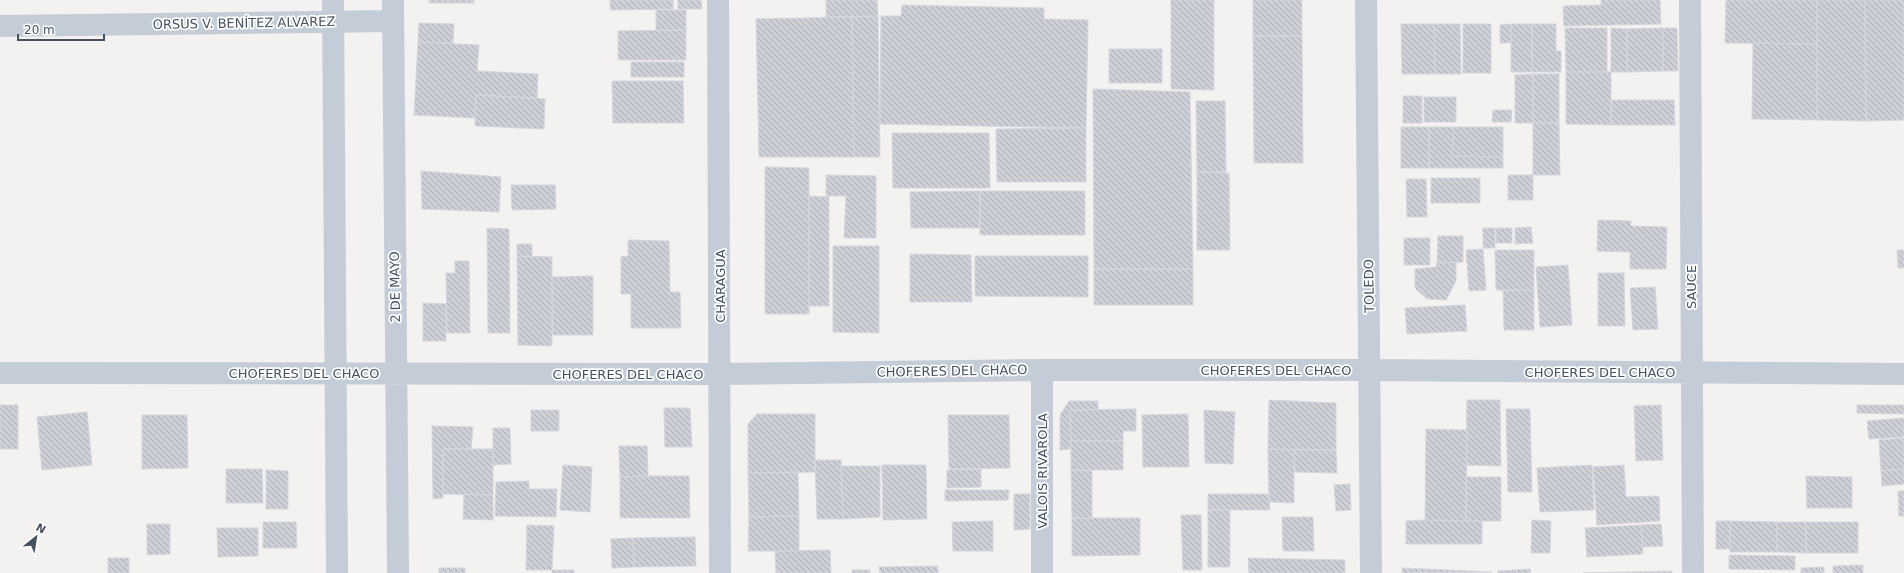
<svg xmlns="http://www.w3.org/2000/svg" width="1904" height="573" font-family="'DejaVu Sans',sans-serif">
	<defs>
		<pattern id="building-back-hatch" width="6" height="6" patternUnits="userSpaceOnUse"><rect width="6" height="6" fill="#cdd0d6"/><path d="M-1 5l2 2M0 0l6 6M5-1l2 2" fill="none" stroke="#a8abb1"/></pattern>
	</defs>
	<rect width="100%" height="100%" fill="#f4f1f1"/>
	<path fill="url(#building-back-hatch)" stroke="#d5d6dd" d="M429,0H474V3H429Z
		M610,0H673V9L610,10Z
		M678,0H701L702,9H678Z
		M826,0H877L878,16L826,17Z
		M1171,0H1214V90L1171,89Z
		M1253,0H1302V36H1253Z
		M1601,0H1660L1661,24L1564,26L1563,6L1601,5Z
		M1726,0H1817V44L1725,43Z
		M1817,0H1865L1866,121L1817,120Z
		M1865,0H1904V120L1866,121Z
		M902,5L1044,8V19L1088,20L1086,128L880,124L881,16H901Z
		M656,10H686V30H656Z
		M878,16L880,157H854L852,17Z
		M852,17L854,157H759L756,19Z
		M419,23L454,24L453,43L418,42Z
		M1401,24H1434L1435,74H1402Z
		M1434,24H1460L1461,74H1435Z
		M1463,24H1491V73H1463Z
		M1511,24V43H1500V25Z
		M1511,24H1532V72H1511Z
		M1532,24H1556V51H1561V72H1532Z
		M1565,28H1607V72H1566Z
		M1611,28L1627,29V72H1611Z
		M1663,28H1677L1678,71H1663Z
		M1663,28V71L1627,72V29Z
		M686,30V60H618V31Z
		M1253,36H1302L1303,163H1254Z
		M418,42L479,45L477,71L538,74L537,98L476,95L475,118L414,115Z
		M1753,43L1817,44V120L1752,119Z
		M1109,49H1162V83H1109Z
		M631,62H684V77H631Z
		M1566,72H1611V125L1566,124Z
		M1533,74V123H1515V75Z
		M1533,74H1559V123H1533Z
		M612,81H683L684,123H613Z
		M1093,89L1190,92L1193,269H1094Z
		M476,95L545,99L544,129L475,126Z
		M1403,96H1422V123H1403Z
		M1424,97H1456V122H1424Z
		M1612,100H1674L1675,125H1611Z
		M1196,101H1225L1226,172H1197Z
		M1493,110H1512L1511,122H1492Z
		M1533,123H1559L1560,175H1533Z
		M1401,127H1429V168H1401Z
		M1429,127H1454L1452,156L1503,157V168H1429Z
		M1454,127H1503V157L1452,156Z
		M1086,128V182H997L996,129Z
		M892,133H989L990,188H893Z
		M765,167L809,168V314H765Z
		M421,171L501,177L499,212L422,209Z
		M1197,172L1229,173L1230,250H1197Z
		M826,175L876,176V238H844L846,196H826Z
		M1508,175H1533V200H1508Z
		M1431,178H1480V203H1431Z
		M1406,179H1426L1427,217H1407Z
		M511,185H555L556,209L512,210Z
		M980,191H1085V235H980Z
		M980,191V228H911L910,192Z
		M809,196L829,197V306H809Z
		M1598,220L1631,221V226L1667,227L1666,269H1630V252L1597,251Z
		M1531,227L1533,243L1515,244V228Z
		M487,228L509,229L510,333H488Z
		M1483,228H1495V248H1483Z
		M1496,228H1512V243H1496Z
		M1438,236H1463V262L1437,263Z
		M1404,238H1430V265H1404Z
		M628,240L669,241L670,292H680L681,328H631V294H621V257L628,256Z
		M517,244H532V257L517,256Z
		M833,246H879V333L833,332Z
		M1483,249L1486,290L1469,291L1466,250Z
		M1495,250H1534V290H1496Z
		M1897,250H1904V268H1898Z
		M910,254L971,255L972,302H910Z
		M517,256L552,257V346L518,345Z
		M975,256H1088V297L975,296Z
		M455,261H469L470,333H447L446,273H455Z
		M1456,262V281L1446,300L1427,299L1415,288V269L1436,267L1437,263Z
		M1568,265L1572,325L1540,327L1536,267Z
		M1094,269H1193V305H1094Z
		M1598,273H1624L1625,326H1598Z
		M593,276V335H553L552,277Z
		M1655,287L1658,329L1633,330L1630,288Z
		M1503,290H1534V330H1504Z
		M423,303L446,304V341H423Z
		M1465,305L1467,331L1407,334L1405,308Z
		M1269,400L1336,403V450L1268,449Z
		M1467,400H1500L1501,466L1466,465Z
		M1069,401H1098V410H1070L1071,449L1060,450V415Z
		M0,405H18V449H0Z
		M1661,405L1663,460L1636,461L1634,406Z
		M1857,405H1904V414L1857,413Z
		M664,408H690L692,447H665Z
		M1136,409V431H1123V441H1071L1070,410Z
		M1506,409H1530L1532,492H1508Z
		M531,410H559V431H531Z
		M1204,410L1235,412L1233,464L1205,463Z
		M87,412L92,465L42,470L37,417Z
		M757,414H815V472L748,473V424Z
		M1188,414L1189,467H1143L1142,415Z
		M142,415H187L188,468L142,469Z
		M948,415H1009L1010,468L949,469Z
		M1904,418V437L1869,439L1867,421Z
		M432,426L473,427L471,449H443V498L433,499Z
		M493,428H510L511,464L493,465Z
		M1426,429L1467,430L1466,521L1425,520Z
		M1904,438V469L1881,471L1879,440Z
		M1071,441H1123V470H1071Z
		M619,446H647L648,476L620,477Z
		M443,449H493V495L443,494Z
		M1268,449L1294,450V503L1269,502Z
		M1294,450H1336L1337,473L1295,472Z
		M815,460H841L843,519H817Z
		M563,465L592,467L590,512L560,510Z
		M882,465H926L927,519L883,520Z
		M1592,465L1594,510L1540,512L1537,468Z
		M1624,465L1626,497L1659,496L1660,521L1597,525L1593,467Z
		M841,466H880V517L843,519Z
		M226,469H262L263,503H226Z
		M981,469V487L947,488V470Z
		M1904,469V484L1882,486L1881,471Z
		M266,470L288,471V509H266Z
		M1071,470L1092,471V519L1072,518Z
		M798,472L799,516L749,517L748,473Z
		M648,476H689L690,518H620V477Z
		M1806,476L1852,477V508H1807Z
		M1466,477H1501V521H1466Z
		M529,481V489H557L556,517L495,516L496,482Z
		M1350,484L1351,510L1336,511L1334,485Z
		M945,490H1009L1008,500L945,501Z
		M1898,491H1904V516H1899Z
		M464,494L493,495V520L463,519Z
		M1014,494H1030V529L1014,530Z
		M1208,494H1269L1270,510H1208Z
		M1208,510H1230V567H1208Z
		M1181,515H1201L1202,570H1183Z
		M799,516V551H748L749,517Z
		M1282,517H1313L1314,551H1283Z
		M1072,518H1140V555L1072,556Z
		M1425,520L1482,521V544H1406V521Z
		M1532,520L1551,521L1550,553H1531Z
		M993,521V551H953L952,522Z
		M1716,521H1730V549H1716Z
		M1730,521L1777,522V552H1730Z
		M263,522H296L297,548H263Z
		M1777,522H1806V553L1777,552Z
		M1806,522H1858V553H1806Z
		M147,524H170V554L147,555Z
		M1661,524L1663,546L1643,547L1641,525Z
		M527,525L554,526L552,570H526Z
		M1641,525L1643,554L1587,557L1585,528Z
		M217,528H258V556L218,557Z
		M695,537L696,566L634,567L633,538Z
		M633,538L634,567L612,568L611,539Z
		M830,550L831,573H776L775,551Z
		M1729,555L1795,556V570L1729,569Z
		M108,558H129V573H108Z
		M1248,558L1345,560V573H1249Z
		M1863,565V573H1833V566Z
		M938,566V573H880L879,567Z
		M1824,567V573H1801V568Z
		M439,568H465V573H439Z
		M1402,568L1492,572L1402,573Z
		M1530,569L1531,573H1498V571Z
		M552,570H574V573H552Z
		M852,570H870V573H852Z
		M1672,571V573H1583Z"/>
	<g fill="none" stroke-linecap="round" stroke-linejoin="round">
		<path stroke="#c4ccd7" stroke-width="22" d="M333,0L337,573
			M393,0L398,573
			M718,0L720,573
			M1366,0L1371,573
			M1690,0L1693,573
			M0,26L393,21
			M0,373L720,374L1042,370H1370L1904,374
			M1042,573V370"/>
	</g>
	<g text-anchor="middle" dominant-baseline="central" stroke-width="3.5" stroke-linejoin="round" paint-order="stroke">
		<g font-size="13" fill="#475261" stroke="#fff">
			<text transform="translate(244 23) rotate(-1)">ORSUS V. BENÍTEZ ALVAREZ</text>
			<text transform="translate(720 286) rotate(-90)">CHARAGUA</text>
			<text transform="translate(1369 286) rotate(-91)">TOLEDO</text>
			<text transform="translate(395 287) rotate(-91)">2 DE MAYO</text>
			<text transform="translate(1691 287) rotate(-90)">SAUCE</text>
			<text x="1276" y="370">CHOFERES DEL CHACO</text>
			<text transform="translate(952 371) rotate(-1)">CHOFERES DEL CHACO</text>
			<text x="1600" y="372">CHOFERES DEL CHACO</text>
			<text x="304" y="373">CHOFERES DEL CHACO</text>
			<text x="628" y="374">CHOFERES DEL CHACO</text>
			<text transform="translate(1042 471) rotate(-90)">VALOIS RIVAROLA</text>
		</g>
	</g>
	<g transform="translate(36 537) rotate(30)" stroke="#ffffff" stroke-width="3" paint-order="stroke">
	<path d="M0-3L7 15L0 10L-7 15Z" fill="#475261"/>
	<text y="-6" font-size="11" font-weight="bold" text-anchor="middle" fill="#475261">N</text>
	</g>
	<path d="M18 34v6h86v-6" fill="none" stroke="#475261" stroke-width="2"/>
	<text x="24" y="34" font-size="12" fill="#475261" stroke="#ffffff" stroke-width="3" paint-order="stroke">20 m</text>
</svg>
